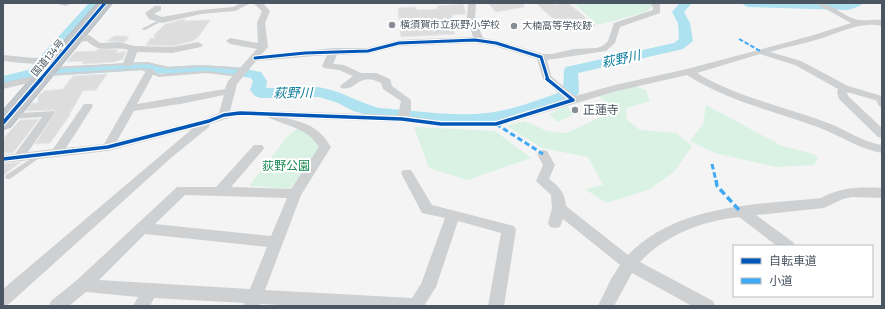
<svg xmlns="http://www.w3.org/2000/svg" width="885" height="309" font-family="'Fira Sans','Noto Sans JP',sans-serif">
	<rect width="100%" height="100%" fill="#f4f4f4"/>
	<path fill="#d9f2e3" d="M573,3H649L652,7L646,12L598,25Z
		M635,86L646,90L650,101L626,108L627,120L640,130L676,133L692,146L674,172L648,190L606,203L585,189L603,185L588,157L542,148L507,126L524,121L547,131L567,133L605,115L610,107L599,96Z
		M706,105L782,146L814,154L818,159L814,165L776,167L715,153L690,141L703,124Z
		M567,106L575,114L557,122L549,114Z
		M414,127L495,131L531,158L467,180L429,168Z
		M298,128L311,133L320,148L290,189L249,186L287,137Z"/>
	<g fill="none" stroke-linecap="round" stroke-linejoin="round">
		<path fill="#aee2f0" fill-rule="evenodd" d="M89,3H101L45,68L146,62L163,67L201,65L235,67L261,72L267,81L266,88C284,88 305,84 323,88C343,92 360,103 379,108C414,110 452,117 487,113C513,110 539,100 563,91L564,70L566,67L674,43L679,39L678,23L672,12L680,3H692L684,12L690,23L693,41L683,49L578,73L579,93L576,96L537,111L488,123L472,124L379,118L353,111L338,103L319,97L260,98L255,96L250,90L253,81L251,78C234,75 218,73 201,73C180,73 166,77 145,70L34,77L3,85V76L28,70Z
			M741,3H862L860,6L848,10L747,7Z"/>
	</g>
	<path fill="#ddddde" stroke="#e5e6e7" d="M488,3H523L524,7L496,12Z
		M536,3H553L555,5L568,3L596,26L566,31Z
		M463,4L466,14L452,15L456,29H453L455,34L401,37L398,8L416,7L417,10L438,9L437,6Z
		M185,19L184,21L210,20L199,36L193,41L172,46L146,45L151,38L155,39L154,35L165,24Z
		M114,36H123L129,37L125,42L107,41Z
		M98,49L118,50L116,53L126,51L123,59L114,62L82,64L84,61L67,62L75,52L96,51Z
		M107,74L96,90L83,91L69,115H70L50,143L35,144L56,112L54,110L25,111L32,103H38V96L44,91L63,89L73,76Z
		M39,119L13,153H3V139L20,120Z
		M21,162L5,174L3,176V164Z"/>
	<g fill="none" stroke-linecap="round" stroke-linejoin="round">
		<g stroke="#b9bec3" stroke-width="2">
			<path id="trunk" d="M98,3H112L10,127L3,129V111Z"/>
		</g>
		<path fill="#ced0d2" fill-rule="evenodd" d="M55,3L65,4L73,3L65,6Z
			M161,19L164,20L145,30L141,29Z
			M148,62L169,67L201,65L246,68L248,69L246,70L201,67L169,69L148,64L51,69L49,68L51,67Z
			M142,68L160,74L206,71L239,75L241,76L239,77L206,73L159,77L141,70L46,76L44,75L46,74Z
			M878,96L880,97L882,101V108L879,106L875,98Z
			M40,153L42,154L43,155L42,156L10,179H6L5,177L6,175Z"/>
		<path fill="#ced0d2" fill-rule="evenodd" d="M241,3H251L235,11L201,14L162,23L149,19L145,13L155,6H161V10L154,14L162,17L201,10L233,7Z
			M253,3H263L270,11L265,23L268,47L261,55L334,48H368L399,40L473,37L467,18L468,3H476L475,18L483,38L499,41L543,54H552L574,49L597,48L604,45L608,41L614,23L653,10V7L649,3L660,4V13L620,27L615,43L606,51L547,60L551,76L575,96L615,85L687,69L814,35L851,23L815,3C835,3 845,19 860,20C867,21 873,19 882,20V26C859,21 840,33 819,39C803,44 786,47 770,52L801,61L848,86L882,96V102L847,92L848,96L882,128V138L878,137L839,99L837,92L838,89L795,65L760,54L697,73C738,98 784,106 828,123C847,130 862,142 882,145V153C859,149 841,136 820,128C775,111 729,102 687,75L617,91L496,127H441L402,122L286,118C308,124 318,126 331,147L301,195L265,290L412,298L421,284L445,218L422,213L401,173L403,170H411L432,205L514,226L516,230L504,306H488L501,233L458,221L436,287L424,306H300L260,304L259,306H243L244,303L154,298L150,306H133L138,297L86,292L69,306H49L51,301L77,280L177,187H216L254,145H262L264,148L262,151L231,187L291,189L319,147C308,128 286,126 267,117C263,115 245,116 240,116C229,117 220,121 210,124L209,127L172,157L9,304L3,306V289L192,129L108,151L3,163V155L15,154L42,117L9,119L5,118L4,116L5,114L54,111L55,113L28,152L53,149L84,104H92L93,106L66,148L104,144L147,69H153L155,71L137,104L225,89L228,81L257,49L230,44L226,41L230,38L258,43L257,23L262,11ZM475,43L495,46L537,59L543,79L565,99L495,121H441L409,116L411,109V100L392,86L390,79L376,73H361L344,65L333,64L337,55L368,54L399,46ZM327,55L322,66L324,68L339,70L353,76L340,86L341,88C357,92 357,71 381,83L383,89L401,101L398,115L240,110L230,111L237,84L256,61ZM224,95L219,113L205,119L117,141L134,111L180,104ZM185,195L287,198L271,236L155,224ZM145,234L267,247L250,289L99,280Z
			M89,35L100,43L120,42L134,46L172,47L198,42L203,45L201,47L172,53L137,52L133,64L128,67L123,64L128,50C110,45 102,55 87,41L74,43L70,40L74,37Z
			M3,55L34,58L57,56L62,59C53,68 15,62 3,61Z
			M42,74L45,75L47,77L45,79L3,89V83Z
			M543,150L547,151L555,165L549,179C559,186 565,193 566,206L628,255C678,204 755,205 821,198C841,187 860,187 882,188V198L852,197L843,199L824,208L756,215L793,242L795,246H777L739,217C702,221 665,235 640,262L713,301L715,306H692L632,273L614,306H598L611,279L620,265L563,219L560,227L555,228L550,227L548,223L552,208L551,195L536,181L543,165L537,154Z"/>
		<use href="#trunk" fill="#c4c9cd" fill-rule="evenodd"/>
		<path stroke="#3fa9f5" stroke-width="2" stroke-dasharray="4.5 2" stroke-linecap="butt" d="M739,39L762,52"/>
		<path stroke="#3fa9f5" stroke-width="3" stroke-dasharray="5.5 3" stroke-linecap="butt" d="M496,124L543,154
			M712,164L716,181"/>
		<path stroke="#3fa9f5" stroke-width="3.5" stroke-dasharray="7 3.5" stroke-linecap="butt" d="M716,180L717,186L740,211"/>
		<g stroke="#fff" stroke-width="5">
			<path id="cycleway-far1" d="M255,58L305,53L368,51L399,43L475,40L496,43L541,57L548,80
				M40,80L105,3"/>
		</g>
		<g stroke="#fff" stroke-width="6">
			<path id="cycleway" d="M3,123L41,79
				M3,159L108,147L209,121L224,115L240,113L402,119L441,124H496L573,100L547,79"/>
		</g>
		<use href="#cycleway-far1" stroke="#0057b8" stroke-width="3"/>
		<use href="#cycleway" stroke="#0057b8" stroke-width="3.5"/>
	</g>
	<g fill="#868d94" stroke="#fff" stroke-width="1.5">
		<circle cx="392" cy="25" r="4"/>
		<circle cx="514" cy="26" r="4"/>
		<circle cx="575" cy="110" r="4"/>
	</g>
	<g text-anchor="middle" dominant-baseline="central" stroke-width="4" stroke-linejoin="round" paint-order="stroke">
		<g font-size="10" fill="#4a5661" stroke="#fff" text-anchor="start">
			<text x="400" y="25">横須賀市立荻野小学校</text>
			<text x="522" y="26">大楠高等学校跡</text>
		</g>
		<g font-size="10" fill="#4a5661" stroke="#fff">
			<text transform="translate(48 58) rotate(-50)">国道134号</text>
		</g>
		<g font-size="12" fill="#4a5661" stroke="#fff" text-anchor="start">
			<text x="583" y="110">正蓮寺</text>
		</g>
		<g font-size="12" fill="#17864f" stroke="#fff">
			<text x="286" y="166">荻野公園</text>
		</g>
		<g font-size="13" font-style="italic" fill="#0c7c9b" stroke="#fff">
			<text transform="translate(621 59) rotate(-12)">萩野川</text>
			<text transform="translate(293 93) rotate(-1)">萩野川</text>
		</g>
	</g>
	<rect width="885" height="309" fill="none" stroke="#4a5661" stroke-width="8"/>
	<rect x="733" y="245" width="140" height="52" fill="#ffffff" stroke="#b7bbc0"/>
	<rect x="741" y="258" width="20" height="6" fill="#0057b8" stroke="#b7bbc0"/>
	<text x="769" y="265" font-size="12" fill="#4a5661">自転車道</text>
	<rect x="741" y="278" width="20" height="6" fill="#3fa9f5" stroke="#b7bbc0"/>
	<text x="769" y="285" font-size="12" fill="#4a5661">小道</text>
</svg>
